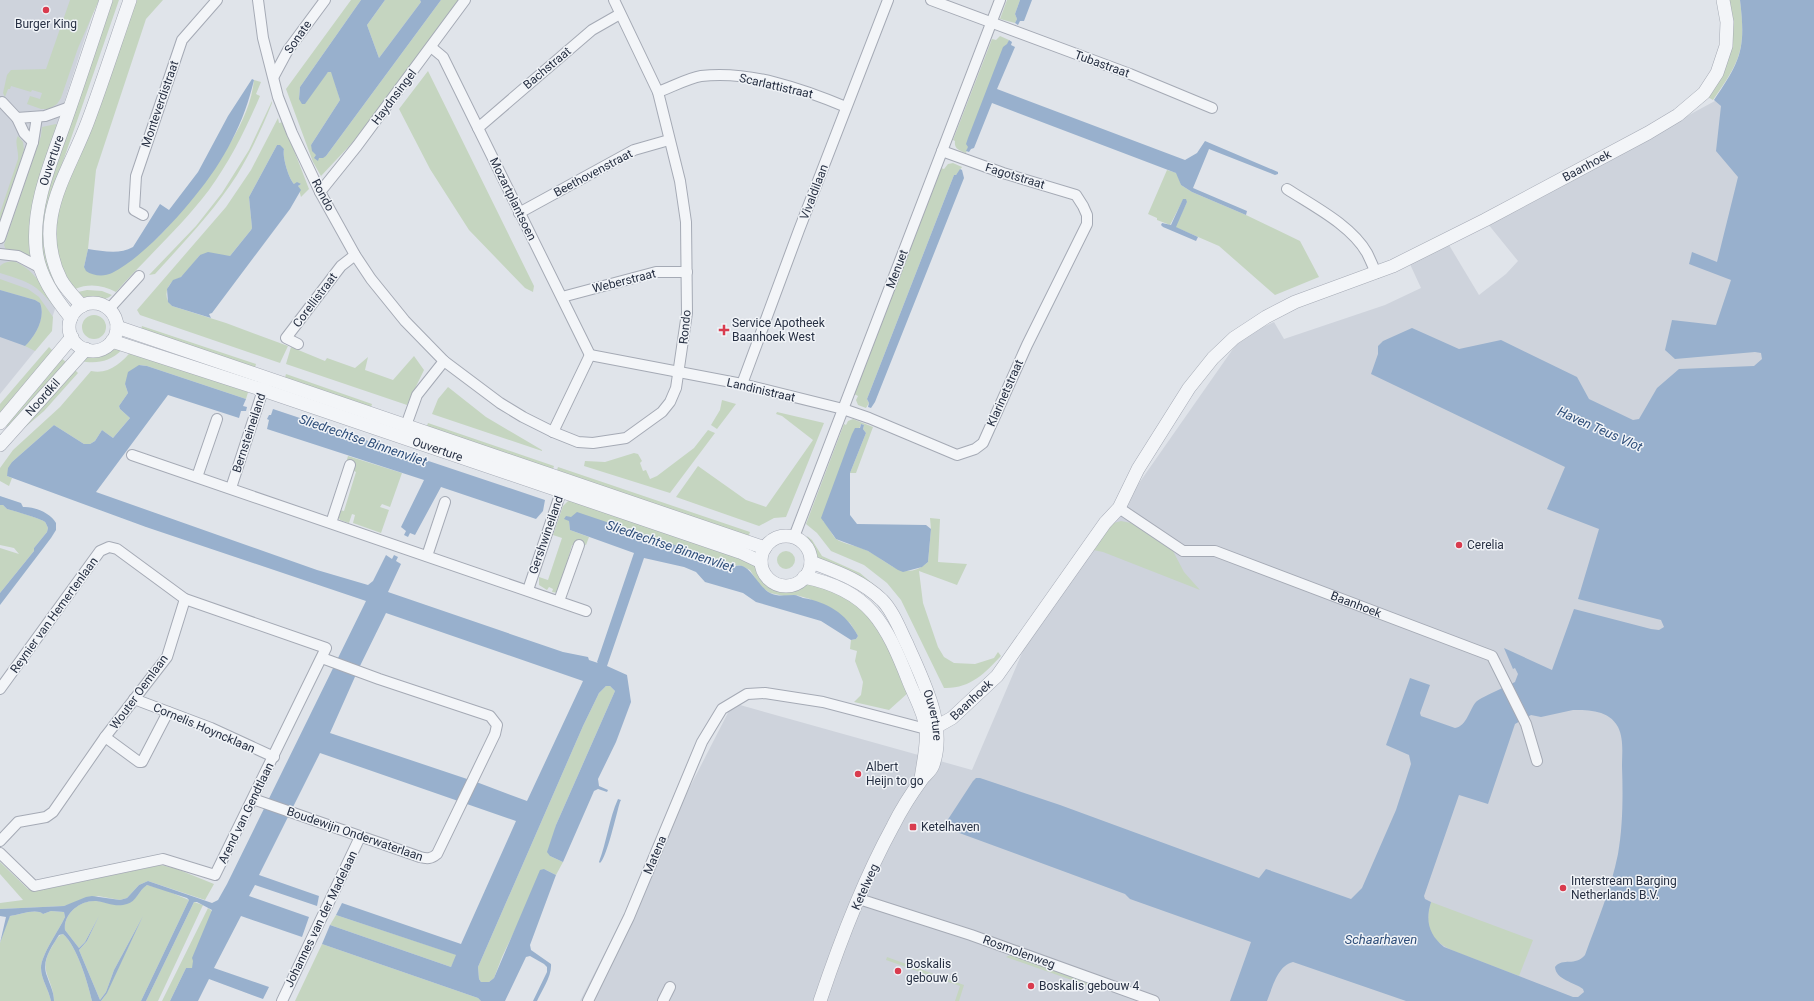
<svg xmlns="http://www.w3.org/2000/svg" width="1814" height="1001" font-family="Roboto,sans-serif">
	<rect width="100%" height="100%" fill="#e0e4ea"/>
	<path fill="#ced3dc" d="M0,0H97L44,165L56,306L52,318V330L0,394Z
		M1748,83L1768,355L1622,1001H580L733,703L972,770L1025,646L1242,336L1274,322L1284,339L1385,305L1421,288L1409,262L1449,245L1479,295L1506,274L1518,261L1488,224Z"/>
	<path fill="#c5d5c0" d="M70,0H99L78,48L61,98L57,104L49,109H41L27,104L30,96L40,99L42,93L32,90L31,92L11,86L10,89H8L5,97L3,93L7,75L11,70L46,69Z
		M113,0H119L60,170L48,211L62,289L57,292L44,263L39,233L48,191Z
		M135,0H163L146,19L96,170L88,249L84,267C97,263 137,254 145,248C164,234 178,215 192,197C217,164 250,122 254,80L261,82L256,94L260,96C246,129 230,161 209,190C181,227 146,258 116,292C103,285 89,283 75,289L61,271L55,248L57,210Z
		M351,0H361L300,87L299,99L328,72H332L340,100L311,145L319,158L326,156L441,0H459L353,142L321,176L313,162L286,89Z
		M385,0H420L421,2L379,58L367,25Z
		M1007,0H1020L1015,14L1017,19L1015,23L1000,19Z
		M1724,0H1740C1746,49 1741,60 1713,100L1704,95L1720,70Z
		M1000,36L1009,40L966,153C959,150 954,149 955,141L953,140L992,39L996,40Z
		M428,71L534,286L533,292L525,288L469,230L430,169L399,109Z
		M272,101V103C262,128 251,152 237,175C214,211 184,242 155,274L149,275L196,226L222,193L249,150Z
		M278,118L279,123L283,122L309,189L301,197L298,186L301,184H294C289,179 282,157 284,149L277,145L249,197L252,228L251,230L230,256L200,255C194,262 188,272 181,277C179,279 175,279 173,281C165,288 164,299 172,306L226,323L288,346L280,363L140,315L137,310L226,207L251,170Z
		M56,124L58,126L31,257L19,252L6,250L4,245L41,136L42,127Z
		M18,136L23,142L24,150L0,222V213L18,159C19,151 14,142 18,136Z
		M953,163L962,167L956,175H954L867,399L869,403L866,408L858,405L856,400L858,396L854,394L941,168L944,169L948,164Z
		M1167,170L1177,173L1181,185L1192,192L1246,215L1300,241L1319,277L1275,295L1219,246L1175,227L1187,202L1183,200L1170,225L1157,220V218L1148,214Z
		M13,261C34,268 45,290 57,307L56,309C35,283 31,283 0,273V266C4,262 7,262 13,261Z
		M0,279L28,289L39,297L53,317L52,331L35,351L25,346C35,336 46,318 40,303L35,300L0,290Z
		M87,290L102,291L112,295C103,303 87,300 77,294L78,292Z
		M82 327a12 12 0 1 1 24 0a12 12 0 1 1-24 0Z
		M142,326L256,364L254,371L140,332Z
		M49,347L54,352L0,415V404Z
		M291,347L325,361L327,358L355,368L368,357L365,370L393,380L414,356L424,370L407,405L286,364Z
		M119,348L122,350C109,362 97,364 80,361L87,357L99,355Z
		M132,350L249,389L246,399L147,366L140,365L125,384L128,393L119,406L120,409L130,418L113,438L102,430L95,441L90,444H84L54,425L12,462L7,476L12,478L9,486L0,481V468L13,450L60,407L91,371C108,375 122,363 132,350Z
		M60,357L67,363L11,425L0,429Z
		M73,368L78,373L44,411L16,435Z
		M286,374L372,404L370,410L284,381Z
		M448,387L486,417L542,450V451L432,414L438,399Z
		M722,400L736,404L717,429L711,425L720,410Z
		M777,412L824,423L786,517L774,518L759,526L676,497L698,466L746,500L766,507L813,440L782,416L776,414Z
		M853,419L873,427L856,473H850L866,433L863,429L864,425L861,424L823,521C829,526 831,534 836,539C843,544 859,546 868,551C889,562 904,583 928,562L931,529L930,518L940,519L938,562L967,564L957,585L919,571L923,603L938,647L944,657L954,663L975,664L994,658L998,652L1001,656C985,673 970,689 944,688L901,600L887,583L864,565L831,551L817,533L806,524L844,424L846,425L848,421Z
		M428,423L554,466L552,472L426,429Z
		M708,430L715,433L670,493L584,466L585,461L605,462L634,453L638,454L642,461L640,463L643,471L646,470L650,479L657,476L694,448Z
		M348,456L402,473L390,507L382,504L380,507L389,510L381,533L353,523L355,515L352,514L349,523L340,520L338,516L339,510L344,511L356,472L352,470L346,463Z
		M558,467L750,532L748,538L556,473Z
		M569,500L747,558C751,561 754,564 757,567C767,576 768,590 786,588C795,588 802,583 811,583L855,601L880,630L909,692L889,710L854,702L861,695L863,682L855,661L857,651L850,649L851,640L856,639L858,636L850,623L810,599L796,595L784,596L770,593L760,586L750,570L739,565L737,566L571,517L569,521L570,530L589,537L586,545L578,542L577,546L572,545L558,593L552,592L553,589L549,587L547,590L539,585V577L548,580L562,538L553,535L563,506Z
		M0,505H3L7,509C12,510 42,519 45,522C46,523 47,526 48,528L47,532L34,548V551L0,593V548L19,554L14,548L0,545Z
		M1121,521L1131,523L1173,551L1184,572L1200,590L1103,552L1088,549L1110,524Z
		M807,536L812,540L822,556L860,573L885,594L897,611L931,682L928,683L891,609L819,560L813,553Z
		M777 560a9 9 0 1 1 18 0a9 9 0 1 1-18 0Z
		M606,686H610L615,691L556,825L550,856L563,862L556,875L544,869L502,957L494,978L489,982H481L479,979L478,967L583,726L599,693Z
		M0,862L28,889L36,891L161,865L177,869L214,884L205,900L148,881L139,885L127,898L120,900L98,896L64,906L0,909V903L23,900L0,874Z
		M147,885L165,890L189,900L141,1001H101L104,997L143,916L114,970L106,992L100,1000L79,950L87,941L99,916L85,942L79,948L65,930C63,914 80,900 95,901C109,902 115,906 129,902C137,900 140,889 147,885Z
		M194,902L203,905L158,1001H146Z
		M1431,902L1533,940L1519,976C1503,970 1488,964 1472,958C1443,947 1420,940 1431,902Z
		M208,908L212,911L192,969L186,968L170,1001H162Z
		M51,911L64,912L65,917C59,930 41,955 41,968C41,979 49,990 51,1001H0V943L8,919L10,916C19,915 36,908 43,914Z
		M336,915L457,955L451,967L330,925Z
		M63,934C77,946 88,983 92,1001H54C53,976 36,972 53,945C55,941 58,935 63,934Z
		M322,944L478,998L481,1001H295Z
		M1010,955L1101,987L1103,991L1006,957Z
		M887,957L964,985L959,1001H955L960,986L886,960Z"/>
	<path fill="#98b0cd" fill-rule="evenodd" d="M361,0H385L367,25L379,58L421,2L420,0H441L326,156L323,158H319L318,161L314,158L316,155L312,151L311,145L340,100L331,72H328L305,104H302L299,99L300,87Z
		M1020,0H1032L1024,21H1020L1018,25L1015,23L1017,19L1015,14Z
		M1740,0H1814V1001H1406L1293,962C1277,966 1273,987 1267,1001H1230L1251,942L1130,899L1125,894L943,827L973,781L976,778H980L1060,805L1259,878L1266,869L1351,899L1362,888L1396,810L1411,764L1409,755L1386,745L1410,678L1430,685L1420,713L1421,716L1455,728C1467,726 1469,710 1476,702C1479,698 1508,686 1515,682L1518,674L1515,668L1513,669L1504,648L1552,670L1574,609L1651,629L1659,630L1664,627L1661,620L1578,599L1599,529L1547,509L1565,467L1371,374L1378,354V346L1383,341L1412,328L1459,349L1501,340L1577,377L1589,399L1633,420L1639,419L1657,388L1679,369L1754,366L1762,359L1761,353L1755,352L1675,359L1665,350L1672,320L1716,325L1731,280L1689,264L1692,252L1717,262L1738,177L1716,151L1721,106L1714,100C1741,60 1746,49 1740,0ZM1573,710C1589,710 1609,710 1618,727C1624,739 1622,754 1622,766C1623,795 1623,826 1618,854C1611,889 1597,922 1585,955C1575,967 1563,957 1555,967C1556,980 1574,982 1583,989L1584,992L1578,997H1573L1444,947C1429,935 1425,921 1431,902L1425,899L1424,896L1459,795L1488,804L1515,724L1531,715L1541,717Z
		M1009,40L1012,42L1011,45L1015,47L997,89L1185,160L1197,153L1205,141L1278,172V174L1275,175L1209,149L1193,188L1247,211L1246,215L1192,192L1181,185L1176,173L992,103L974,148L971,149L969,152L966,151L968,147L966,144L968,138L1003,47L1007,44Z
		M252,79L254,80C249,101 242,121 232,140C222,160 209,179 195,196C175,221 140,259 112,273C104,277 93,276 86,271L84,267L88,249C103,251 119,255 133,247L160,204L169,210L198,172L228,116Z
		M277,145H280L284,149C282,157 289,179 294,184L297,182L301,184L298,186L301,190L290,209L212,313L209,314L211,318L172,306L168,302L167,289L173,280L181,277L200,255L208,252L230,256L251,230L252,228L249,197Z
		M960,169L962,170L964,178L875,402L871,408L868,407L869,403L867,399L954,175H956Z
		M1183,199H1186L1187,202L1176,227L1198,237L1196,241L1163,227L1161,225L1162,223L1171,225Z
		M0,290L35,300L40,303C46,318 35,336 25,346L0,337Z
		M139,365L147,366L246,399L243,406L247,407L246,411H241L239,418L168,395L96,492L317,570L368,585L373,581L386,555L392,559L394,555L398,557L396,561L401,564L388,592L563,652L588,657L589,660L598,663L597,662L634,553L570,530L569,521L564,519L566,516L571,517L577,512L737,566C749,562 758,587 770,593C778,597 786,595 794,595C797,595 800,597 803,598C827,602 846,613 858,636L856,639L851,640L821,621L756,602L743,593L705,582L696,572L684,567L644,558L607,666L627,675L631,702L616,742L598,779L599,786L608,790L607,792L598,789L594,791L563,862L550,856L547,852L556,825L615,691L610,686H606L599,693L583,726L478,967L479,979L481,982H489L494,978L540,870L544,869L556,875L530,945L531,950L551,964C552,976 542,990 537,1001H533L547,972V967L544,964L530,956L526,957L505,1001H481L478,998L322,944L330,925L451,967L456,955L336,915L342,903L461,944L516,821L320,753L259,875L319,896L317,906L255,885L249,896L309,917L302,937L241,916L214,968L269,987L263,999L209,979L198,1001H170L186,968H192L193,961L192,958L212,910L197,902H194L146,1001H141L189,900L187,898L147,885C139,890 136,902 127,904C116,908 106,902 96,901C80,900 63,914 65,930L79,948L85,942L99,916L87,941L79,950L100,1000L106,992L114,970L143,916L107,993L101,1001H92C88,983 77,946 63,934L59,935C51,948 41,961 47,976C50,985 54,992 54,1001H51C49,990 41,979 41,968C41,955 59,930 65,917L64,912L51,911L43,914C36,908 19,915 10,916L0,943L6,917L0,916V909L64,906L86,897L92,896L120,900L127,898L139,885L148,881L212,903L218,900L227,884L366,601L146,527L7,476L8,468L12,462L54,425L84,444H90L95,441L102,430L113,438L130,418L120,409L119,406L128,393L125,384L128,372ZM386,613L583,681L527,801L479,783L330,733L358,670Z
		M273,409L545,500L543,511L536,519L441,487L415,535L410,533L408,537L404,535L406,531L401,527L424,480L267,429L269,420L267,419L269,415H271Z
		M861,424L864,425L863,429L866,433L850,473V515L857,524L926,525L931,529L928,562L922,567L903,572L898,570L868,551L836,539L821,518L852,434L855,428H860Z
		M0,496L21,503L23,507C33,506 51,513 56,523V530L51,538L0,605V593L34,551V548L47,532L48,528C47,526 46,523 45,522C42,519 11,510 7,509L3,505H0Z
		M618,799L621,800L620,802C616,815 607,857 600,863L599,862C607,841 609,819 618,799Z"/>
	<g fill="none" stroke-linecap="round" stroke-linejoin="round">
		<g stroke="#a5aab5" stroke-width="12">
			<g id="minor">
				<path d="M258,0L263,38L278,97L292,133L320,192L355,255L371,279L405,321L444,361L500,403L523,417L553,432L578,442L593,443L626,438L662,412L670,402L676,388L687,313L686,222L680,181L658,92L614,0"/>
				<path d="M931,0L1130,74L1212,108"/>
				<path d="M431,47L443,57L590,355"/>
				<path d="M274,76L288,50L325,0"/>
				<path d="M658,92C670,88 688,78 701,76C749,70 803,89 846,107"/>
				<path d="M2,102L17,118L24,133L33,142"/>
				<path d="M17,118L45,116L70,107"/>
				<path d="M478,128L592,30L620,14"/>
				<path d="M1287,189C1313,206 1351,225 1367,253C1370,259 1373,266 1376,273"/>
				<path d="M320,192L357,146L465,0"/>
				<path d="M519,213L634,150L669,140"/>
				<path d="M143,215L134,210L136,176L182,40L217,0"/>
				<path d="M0,238L33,142L37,117"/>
				<path d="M0,254L18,256L41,268"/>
				<path d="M562,297L656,272H687"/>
				<path d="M109,309L139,276"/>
				<path d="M298,344L286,338L341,266L355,255"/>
				<path d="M590,355L742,384L843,409L869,418L957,455L975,449L983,443L1027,345L1087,224V215L1083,206L1076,195L1003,173L942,151"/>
				<path d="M742,384L799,230L888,0"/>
				<path d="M404,431L417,395L444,361"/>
				<path d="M553,432L590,355"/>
				<path d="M132,455L586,611"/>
				<path d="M197,477L217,419"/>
				<path d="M231,488L265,384"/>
				<path id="s1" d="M1119,508L1183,551H1215L1492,656L1526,724L1537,761"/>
				<path d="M331,523L350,465"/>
				<path d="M794,537L1000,0"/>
				<path d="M427,556L445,502"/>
				<path d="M528,590L563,486"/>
				<path d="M559,601L579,545"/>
				<path d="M0,689L100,551L109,547L117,549L185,599L326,648L215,875L163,859L34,886L0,853"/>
				<path d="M134,699L211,728L274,757"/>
				<path d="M105,737L139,762H142L168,712"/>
				<path d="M253,799L420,857C427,859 431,859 437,854L495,734L497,725L490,716L379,679L322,658"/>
				<path d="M0,841L18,822L46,817L53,812L105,737L167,657L185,599"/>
				<path d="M859,899L971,935L1154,1001"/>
				<path d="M282,1001L360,837"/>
				<path d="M588,1001L629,917L702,742L722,709L747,694L765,693L823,702L926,729"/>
				<path d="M663,1001L670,987"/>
			</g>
		</g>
		<g stroke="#a5aab5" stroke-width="14">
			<g id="tertiary">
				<circle cx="93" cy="327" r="24"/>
				<path d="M82,306C75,298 66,289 61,280C31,220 68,175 88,121C103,81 116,40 130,0"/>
				<path id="s2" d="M71,318C55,298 38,275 36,248C32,204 52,160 66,119C80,79 93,39 106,0"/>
				<path d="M117,327L765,548"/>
				<path id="s3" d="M112,341L263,390L740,552L761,562"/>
				<path d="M0,423L72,337"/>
				<path id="s4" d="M0,445L86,349"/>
				<circle cx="786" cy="561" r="25"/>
				<path id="s5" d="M811,562C837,572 861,580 882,600C893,611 900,630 907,644C923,681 947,725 933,765C931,771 925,775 922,779C911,794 901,810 893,826C863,881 840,941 820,1001"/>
				<path d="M804,577C870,590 886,624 909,682C915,697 924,712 926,728C928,744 923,763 921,779"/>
				<path id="s6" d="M926,729L936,727L952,718L997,676L1105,523L1119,508L1138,469L1189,388L1213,358L1234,338L1266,317L1295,302L1393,266L1485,220L1648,133L1678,115L1704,93L1717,73L1726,46L1727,22L1723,0"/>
			</g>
		</g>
		<use href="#minor" stroke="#f3f5f8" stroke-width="10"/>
		<use href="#tertiary" stroke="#f3f5f8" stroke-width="13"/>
	</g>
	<g fill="#d93b4e" stroke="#f0f3f7" stroke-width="1.5">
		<circle cx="46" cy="10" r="4"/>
		<path d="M722 324h4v4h4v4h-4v4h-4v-4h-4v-4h4z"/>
		<circle cx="1459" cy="545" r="4"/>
		<circle cx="858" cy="774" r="4"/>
		<rect x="909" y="823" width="8" height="8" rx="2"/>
		<circle cx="1563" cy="888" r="4"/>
		<circle cx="898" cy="971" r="4"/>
		<circle cx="1031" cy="986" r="4"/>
	</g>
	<g text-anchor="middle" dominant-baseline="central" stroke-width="3" stroke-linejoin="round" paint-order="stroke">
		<g font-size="12" fill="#273043" stroke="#f0f3f7" text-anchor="start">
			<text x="46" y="24" text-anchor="middle">Burger King</text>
			<text x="732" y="323">Service Apotheek<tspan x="732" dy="14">Baanhoek West</tspan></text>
			<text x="1467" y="545">Cerelia</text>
			<text x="866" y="767">Albert<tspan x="866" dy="14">Heijn to go</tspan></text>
			<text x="921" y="827">Ketelhaven</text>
			<text x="1571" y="881">Interstream Barging<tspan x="1571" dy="14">Netherlands B.V.</tspan></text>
			<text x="906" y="964">Boskalis<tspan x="906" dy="14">gebouw 6</tspan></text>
			<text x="1039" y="986">Boskalis gebouw 4</text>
		</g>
		<g font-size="12" fill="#273043" stroke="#f0f3f7">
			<text transform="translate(298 37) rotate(-55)">Sonate</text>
			<text transform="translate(1102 64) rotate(20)">Tubastraat</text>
			<text transform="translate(547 68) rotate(-40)">Bachstraat</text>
			<text transform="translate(776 86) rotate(13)">Scarlattistraat</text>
			<text transform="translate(394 97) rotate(-53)">Haydnsingel</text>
			<text transform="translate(160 104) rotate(-71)">Monteverdistraat</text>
			<text stroke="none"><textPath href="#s2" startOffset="169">Ouverture</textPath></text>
			<text stroke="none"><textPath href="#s6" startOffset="898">Baanhoek</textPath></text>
			<text transform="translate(593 173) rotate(-28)">Beethovenstraat</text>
			<text transform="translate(1015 176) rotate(17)">Fagotstraat</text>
			<text transform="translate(814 192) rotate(-69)">Vivaldilaan</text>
			<text transform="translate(323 195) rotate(62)">Rondo</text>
			<text transform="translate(513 199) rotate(64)">Mozartplantsoen</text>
			<text transform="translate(897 269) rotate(-69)">Menuet</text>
			<text transform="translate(624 281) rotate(-14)">Weberstraat</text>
			<text transform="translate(315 300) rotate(-53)">Corellistraat</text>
			<text transform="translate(685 327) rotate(-84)">Rondo</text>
			<text transform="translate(761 390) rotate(13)">Landinistraat</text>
			<text transform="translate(1005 393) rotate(-66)">Klarinetstraat</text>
			<text stroke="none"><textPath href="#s4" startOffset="64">Noordkil</textPath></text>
			<text transform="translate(249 433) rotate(-72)">Bernsteineiland</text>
			<text stroke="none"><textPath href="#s3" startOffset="343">Ouverture</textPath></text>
			<text transform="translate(546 535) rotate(-71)">Gershwineiland</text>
			<text stroke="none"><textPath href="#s1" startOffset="260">Baanhoek</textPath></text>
			<text transform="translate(54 615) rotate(-54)">Reynier van Hemertenlaan</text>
			<text transform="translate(139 692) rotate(-54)">Wouter Oemlaan</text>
			<text stroke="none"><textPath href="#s6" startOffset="55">Baanhoek</textPath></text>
			<text stroke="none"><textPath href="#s5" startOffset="208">Ouverture</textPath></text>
			<text transform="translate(204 728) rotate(23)">Cornelis Hoyncklaan</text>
			<text transform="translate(246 813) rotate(-64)">Arend van Gendtlaan</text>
			<text transform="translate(355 834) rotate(19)">Boudewijn Onderwaterlaan</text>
			<text transform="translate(655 855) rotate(-67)">Matena</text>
			<text transform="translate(865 887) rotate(-66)">Ketelweg</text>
			<text transform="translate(321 919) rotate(-64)">Johannes van der Madelaan</text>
			<text transform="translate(1019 952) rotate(20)">Rosmolenweg</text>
		</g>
		<g font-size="13" font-style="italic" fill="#2e4e7a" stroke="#f0f3f7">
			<text transform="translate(1600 429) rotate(24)">Haven Teus Vlot</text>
			<text transform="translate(363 440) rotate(19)">Sliedrechtse Binnenvliet</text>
			<text transform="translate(670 546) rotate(19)">Sliedrechtse Binnenvliet</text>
			<text x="1381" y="939">Schaarhaven</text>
		</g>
	</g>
</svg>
